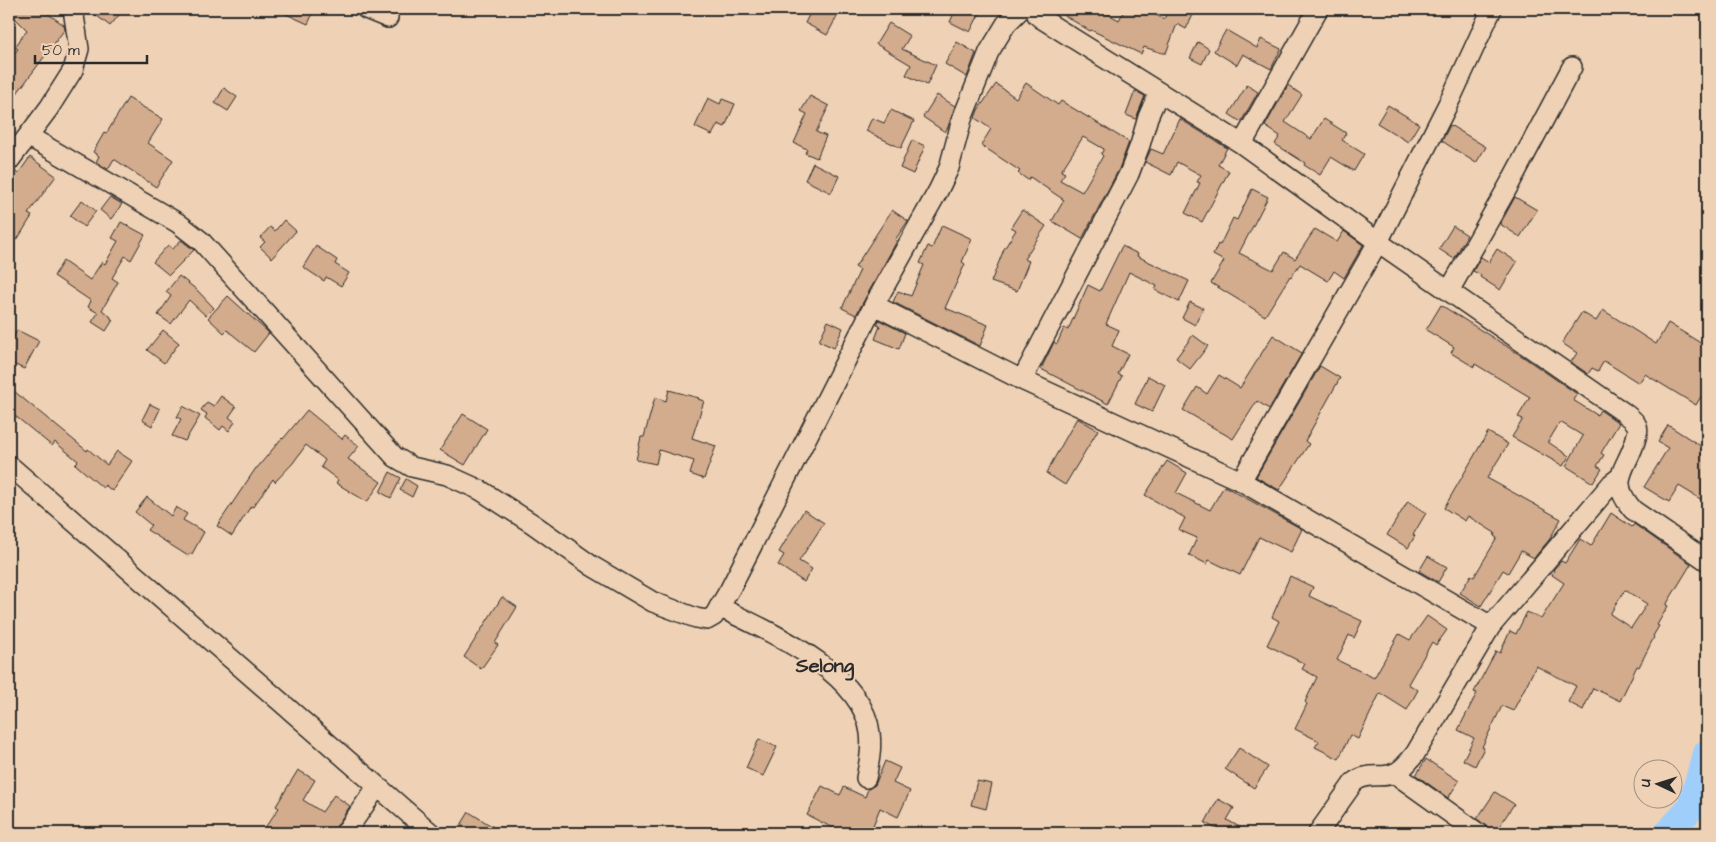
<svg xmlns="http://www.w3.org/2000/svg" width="1716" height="842" font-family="'Architects Daughter',sans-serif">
	<rect width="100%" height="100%" fill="#efd2b5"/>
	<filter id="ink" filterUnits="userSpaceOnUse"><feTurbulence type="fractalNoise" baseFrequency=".02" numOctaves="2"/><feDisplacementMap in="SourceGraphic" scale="10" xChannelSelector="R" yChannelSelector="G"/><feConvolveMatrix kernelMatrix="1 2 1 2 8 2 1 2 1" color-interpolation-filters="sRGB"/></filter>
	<g filter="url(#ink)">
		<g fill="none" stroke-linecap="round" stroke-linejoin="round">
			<path stroke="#a0cefb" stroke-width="28" d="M1668,833L1690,809L1707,753"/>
		</g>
		<path fill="#d3ab8d" stroke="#2b2b2b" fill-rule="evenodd" d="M9,9H41L64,25L65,29L9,104V60L18,49L15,47L27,30L9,12Z
			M88,9H124L110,26Z
			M275,9H315L308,24Z
			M812,9H841L827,35L805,23Z
			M956,9H982L970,32L950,22Z
			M1054,9H1099L1119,20L1125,9H1134L1146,15L1148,11L1164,19L1169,9H1196L1186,29L1177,24L1166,53H1162L1144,47L1141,54L1091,30L1090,31Z
			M889,23L910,36L902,49L936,65L927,85L906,75L911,65L876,44Z
			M1226,30L1257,48L1261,39L1281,49L1271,69L1243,54L1237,65L1214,51Z
			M957,42L976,53L967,77L945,64Z
			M1198,42L1209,49L1202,64L1190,58Z
			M1026,83L1058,105L1061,101L1129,142L1119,169L1082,239L1052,221L1064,200L1030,177L1028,180L1018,173L1020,171L981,145L991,129L975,118L978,110L996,84L1016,98ZM1083,137L1104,149L1101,154L1103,156L1082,192L1060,180L1065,173L1061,171Z
			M1247,85L1258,92L1241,122L1229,114Z
			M1288,85L1302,95L1285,122L1311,139L1324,119L1346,133L1342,140L1364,154L1354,171L1331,157L1320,175L1304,165L1305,163L1275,144L1280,136L1265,126Z
			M224,88L237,97L228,111L215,103Z
			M1135,91L1145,96L1136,119L1126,115Z
			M937,95L955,106L948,127L945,132L923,117Z
			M810,96L829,106L816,132L826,136L817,158L805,153L807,149L794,143L807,114L801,111Z
			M128,98L163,119L148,143L173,160L156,187L114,159L108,169L96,162L99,156L93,152L104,133L106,134Z
			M708,98L720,104L722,99L735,104L725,127L718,124L712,135L695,127Z
			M1388,105L1419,124L1408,142L1377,123Z
			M891,110L914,121L901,148L866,131L872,118L884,123Z
			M1180,119L1227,148L1218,165L1229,171L1202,222L1185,213L1200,183L1197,182L1201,175L1177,162L1171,175L1145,162L1151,149L1163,154Z
			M1450,125L1486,147L1476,163L1442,141Z
			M912,140L925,146L913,174L900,168Z
			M30,157L56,176L28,214L32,216L17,240L9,235V179L15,171L18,174Z
			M813,163L839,176L831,193L805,180Z
			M1252,189L1268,197L1239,253L1273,270L1284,252L1295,259L1315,229L1337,242L1344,231L1363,245L1344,278L1334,271L1328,281L1300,264L1291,277L1290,276L1265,316L1211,283L1224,261L1213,255L1218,244L1220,245L1233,218L1237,220Z
			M110,197L122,204L111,219L100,210Z
			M1515,197L1537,210L1520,237L1500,224Z
			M82,200L96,211L84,227L70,216Z
			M892,210L908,221L895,240L897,241L856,315L842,308L860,270L855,267Z
			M1022,210L1046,226L1024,259L1029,261L1017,291L991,282L1004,249L1016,230L1011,227Z
			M284,220L296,231L272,258L260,247L265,242L260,238L270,227L275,231Z
			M121,222L145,235L131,260L125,256L112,278L118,282L102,310L111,317V319L113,320L106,331L92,322L98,313L88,307L91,301L54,276L63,261L90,280L102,262L105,264L118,241L112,238Z
			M942,225L972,239L962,262L965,264L945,308L988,325L980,346L893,302L898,291L911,296L924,265L920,263L928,246L932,248Z
			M1453,226L1467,235L1454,259L1439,249Z
			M181,240L194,250L169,275L153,262L168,245L173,249Z
			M316,246L337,260L335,264L349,273L341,286L326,277L324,281L303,267Z
			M1122,246L1138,254L1137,256L1189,281L1179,302L1155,290L1157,286L1129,272L1106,324L1119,330L1112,346L1128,354L1118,374L1122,376L1108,404L1041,369L1054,342L1057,344L1064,328L1068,330L1088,285L1100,291Z
			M1497,249L1517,262L1500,290L1480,277L1481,275L1473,271L1481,257L1489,262Z
			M179,276L197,290L214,308L206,316L189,300L171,324L158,315L171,296L166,292Z
			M228,296L269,333L254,352L227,330L224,333L208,318Z
			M1190,302L1203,308L1195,325L1182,318Z
			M1441,305L1522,356L1577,394L1573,400L1597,415L1600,410L1619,423L1601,453L1604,455L1597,466L1602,469L1593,483L1566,466L1583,436L1560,422L1548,442L1569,456L1563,466L1512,437L1523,419L1518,417L1530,397L1475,364L1474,367L1451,353L1454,347L1426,330Z
			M1603,310L1656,344L1668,323L1707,347V386L1696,405L1645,374L1639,383L1604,361L1598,371L1592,368L1588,374L1571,362L1577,353L1562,343L1582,312L1596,321Z
			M879,320L905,333L899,349L875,339L880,326L877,325Z
			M828,321L843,328L834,348L819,341Z
			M17,330L39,341L24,369L9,362V346Z
			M163,330L179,343L164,363L147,350Z
			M1193,335L1208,346L1190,369L1176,358Z
			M1273,335L1302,353L1269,409L1257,401L1233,439L1183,410L1197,387L1207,394L1219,375L1240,388Z
			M1320,366L1340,378L1305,441L1309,444L1279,490L1256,477Z
			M1148,376L1165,385L1152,412L1135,404Z
			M9,387L87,451L88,449L107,465L117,451L132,461L112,491L105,485L103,488L75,464L78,461L55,442L52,446L9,411Z
			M669,390L699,398L698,399L704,401L692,438L716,446L704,479L690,474L694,461L659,450L656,464L636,460L641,437H644L655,397L666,401Z
			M221,396L236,407L229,417L235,422L229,431L223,426L220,430L205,418L207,414L201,410L207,402L214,406Z
			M150,404L160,409L152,426L142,420Z
			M183,406L200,416L185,441L172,436L181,419L177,417Z
			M307,410L342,439L345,435L359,446L348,459L381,482L367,502L336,483L338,480L321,467L325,460L306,445L293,463L275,482L273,479L253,507L251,506L232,536L217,526L256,468H257L282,438L283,439Z
			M463,414L487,429L465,465L440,450Z
			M1077,418L1098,430L1065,485L1046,473Z
			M1668,425L1707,450V503L1679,486L1669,502L1644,487L1668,448L1658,442Z
			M1488,432L1508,444L1487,478L1561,519L1549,540L1534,558L1521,551L1508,573L1503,570L1481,606L1460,593L1471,575L1474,577L1497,538L1494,536L1495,533L1468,516L1465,521L1444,508Z
			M1167,461L1187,473L1176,493L1210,510L1224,486L1302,529L1291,552L1259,537L1240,575L1209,560L1207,564L1189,555L1197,538L1179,530L1185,518L1145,495Z
			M390,472L401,478L391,498L380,492Z
			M406,479L417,486L412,497L400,490Z
			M147,497L171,516L176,507L187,514L183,520L204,532L192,554L190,553L188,556L147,530L151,525L135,512Z
			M1408,501L1426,513L1413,535L1415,536L1408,548L1387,535Z
			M804,510L824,523L799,561L812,569L804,582L778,565L784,555L779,552Z
			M1611,513L1632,527L1634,524L1691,564L1666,605L1668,606L1657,625L1659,626L1653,636L1654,637L1639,667L1637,666L1620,701L1593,688L1583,710L1568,702L1576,686L1536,666L1513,711L1502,706L1482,747L1484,748L1475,766L1463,760L1474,738L1458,730L1477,693L1474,692L1496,651L1500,653L1510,631L1516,634L1527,612L1541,619L1564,583L1552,575L1554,571L1553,570L1561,561L1565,563L1580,539L1591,546ZM1625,590L1647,604L1631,628L1610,614Z
			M1428,556L1447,567L1438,582L1419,571Z
			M1290,576L1313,587L1309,596L1362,621L1354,638L1349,635L1337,660L1374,678L1399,634L1410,640L1427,616L1447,630L1436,645L1432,642L1408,684L1418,690L1407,710L1380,693L1358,739L1350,735L1339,759L1315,747L1319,741L1295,729L1307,704L1305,702L1317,677L1302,669L1305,664L1267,645L1279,621L1272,617Z
			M502,597L517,607L495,643L498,645L481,669L464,657Z
			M759,739L777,747L763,776L746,768Z
			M1239,748L1268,767L1254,788L1225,769Z
			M1426,759L1459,781L1448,798L1416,775Z
			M885,761L900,768L893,783L910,791L898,817L880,808L870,833H843L807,815L822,786L840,795L844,787L865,797L868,789L875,785Z
			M298,770L315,780L303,800L322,812L334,795L350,806L336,827L334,833H261L279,808L276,806Z
			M977,781L992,784L986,809L971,805Z
			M1495,792L1514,804L1495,833L1477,819Z
			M1218,799L1234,808L1227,820L1250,833H1224L1205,823Z
			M469,812L503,833H474L461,825Z"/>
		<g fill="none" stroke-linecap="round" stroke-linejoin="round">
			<g stroke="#2b2b2b" stroke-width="22">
				<path id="minor" d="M366,9L388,18
					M1035,9L1037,15L1042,19L1242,144L1378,242L1623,412C1628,416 1635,420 1637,426C1639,430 1637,433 1636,438C1628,469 1606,479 1633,510L1707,561
					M28,136L178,223L201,241L395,457L412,467L447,475L480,490L533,524L592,566L653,602L696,618L707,620L714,616L730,589L874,305L938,191L949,168L962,119L989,52L1006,24L1021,9
					M1242,144L1318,9
					M9,161L49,108L73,70L79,49L73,9
					M1449,291L1509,185L1572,67
					M874,305L1022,380L1241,481L1491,626
					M1022,380L1129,174L1140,145L1148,117L1159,92
					M9,465L431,833
					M1241,481L1378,242L1451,98L1492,9
					M719,607C768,631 863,672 870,733C872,749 869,763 866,778
					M1394,773L1478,833
					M345,833L377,787
					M1318,833L1354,782C1369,771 1383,780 1397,772C1404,768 1410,760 1415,754L1491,626L1612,483L1620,477"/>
			</g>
			<use href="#minor" stroke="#efd2b5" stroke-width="19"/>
		</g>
	</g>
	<g text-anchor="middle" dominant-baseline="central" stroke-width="4.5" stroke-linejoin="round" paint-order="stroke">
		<g font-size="20" font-weight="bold" fill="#2b2b2b" stroke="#efd2b5">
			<text x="825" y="666">Selong</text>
		</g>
	</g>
	<rect width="1716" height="842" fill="none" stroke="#efd2b5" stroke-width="30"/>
	<rect x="15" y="15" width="1686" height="812" fill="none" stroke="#2b2b2b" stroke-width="2" filter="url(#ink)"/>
	<g transform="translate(1658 784) rotate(274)"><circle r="24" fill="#efd2b5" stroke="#a18f7e"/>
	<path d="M0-4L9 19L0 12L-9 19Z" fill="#2b2b2b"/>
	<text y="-8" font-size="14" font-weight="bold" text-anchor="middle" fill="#2b2b2b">U</text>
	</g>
	<path d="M35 55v8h112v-8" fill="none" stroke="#2b2b2b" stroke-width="2.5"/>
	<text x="42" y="55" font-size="15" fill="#2b2b2b" stroke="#efd2b5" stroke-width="4" paint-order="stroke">50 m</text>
</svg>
